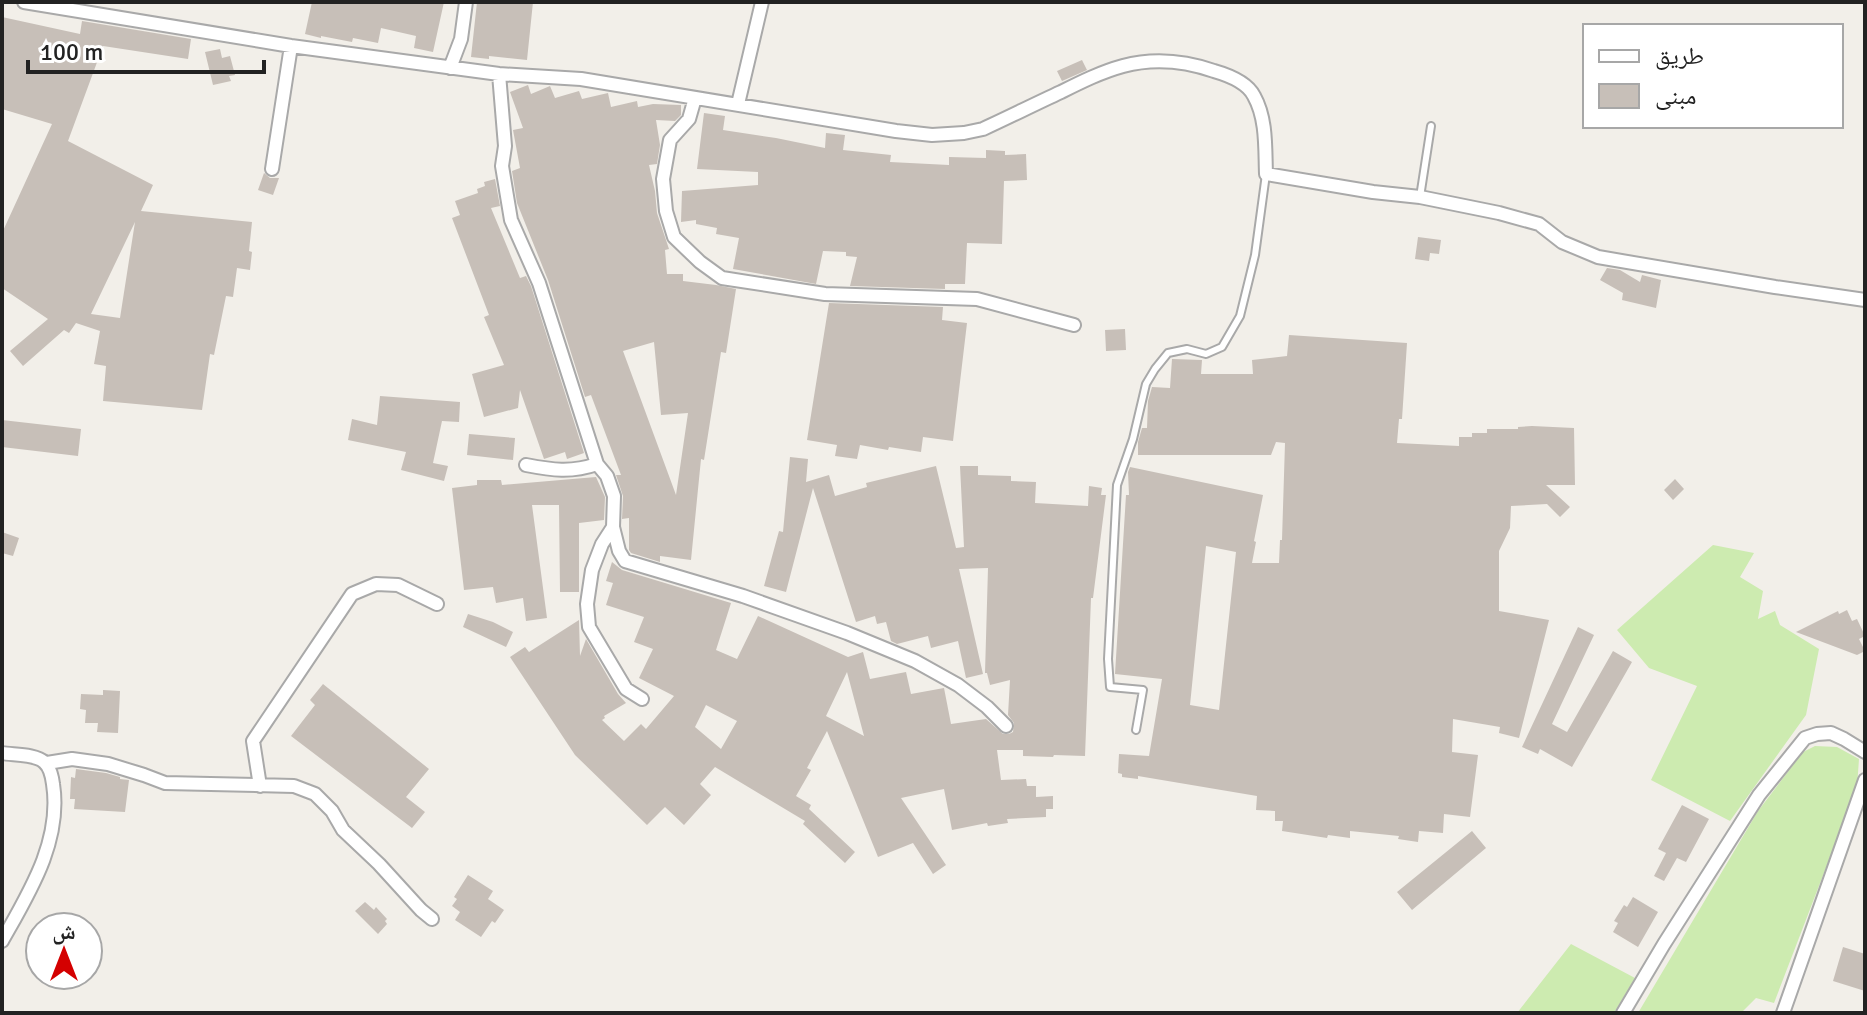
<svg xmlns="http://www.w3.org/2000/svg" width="1867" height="1015" font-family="Signika,'Noto Naskh Arabic',sans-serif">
	<rect width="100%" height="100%" fill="#f2efe9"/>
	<path fill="#cdebb0" d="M1713,545L1754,553L1740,577L1763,591L1758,619L1775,611L1780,625L1819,649L1806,715L1730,821L1651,780L1697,686L1649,668L1617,630Z
		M1815,746L1837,747L1859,759L1857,787L1774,1003L1756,998L1741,1013H1638L1758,811L1803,752Z
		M1571,944L1635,978L1614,1013H1517Z"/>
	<path fill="#c7bfb8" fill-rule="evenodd" d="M312,2H444L433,52L414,48L416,36L381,28L378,43L353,38L352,42L321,36V38L305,34Z
		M477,2H533L527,60L489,56V59L471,57Z
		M2,17L80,34L82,21L191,39L188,59L103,46L68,141L153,185L141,211L252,222L249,251L252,252L250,270L237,268L233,297L226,296L214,355L210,354L202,410L103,401L106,366L94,364L100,331L76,323L69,333L64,330L23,366L10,351L48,319L2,288V233L52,124L2,109ZM135,222L120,318L91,314Z
		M220,49L222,58L230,56L235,75L229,76L231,81L213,85L205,52Z
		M1082,60L1087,70L1062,81L1057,71Z
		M528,85L531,94L550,86L555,98L579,91L582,99L608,93L611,107L637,101L638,107L653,104L681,105V115L675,121L656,120L660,145L657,164L649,165L655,191L657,213L669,249L665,250L667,274H683V281L716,285L736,289L726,353L721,352L704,460L701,459L691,560L660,556V562L631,553L629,550V518L622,519L623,496L616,475H621L591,395L585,397L548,280L517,203L512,171L520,168L513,130L523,128L510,92ZM654,342L661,415L688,413L676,495L623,351Z
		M704,113L725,116L723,130L776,138L825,148L826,133L845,135L843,150L891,155L890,162L949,165V157L986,158V150L1005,151V155L1026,154L1027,180L1004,181L1002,244L967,243L965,284H945V289L850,286L857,257L846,256V252L823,251L816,284L733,269L739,238L716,234L717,228L696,224V220L681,222L682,191L758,185V172L697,169Z
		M264,173L270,178H279L273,195L258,190Z
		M495,179L500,206L491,208L520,278L526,276L531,286L584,453L567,459L565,452L544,459L520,390L518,408L484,417L472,374L504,365L484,317L489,315L452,218L460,215L455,201L478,193L477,189L485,186L484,182Z
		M1418,237L1441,240L1439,254L1430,253L1429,261L1415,259Z
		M1607,268L1620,270L1640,282L1642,275L1661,280L1656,308L1622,300L1623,293L1600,280Z
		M829,303L943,307L942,320L967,323L953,441L923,437L921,452L889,447L888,450L860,445L857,459L835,456L837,445L807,440Z
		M1125,329L1126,350L1106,351L1105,330Z
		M1289,335L1407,343L1402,419H1399L1397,443L1459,446V437H1472V433H1487V429H1518V427L1532,426L1574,428L1575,485H1546L1570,507L1560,517L1547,504L1511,506L1510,528L1499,551V611L1549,620L1519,738L1499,733L1500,727L1453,719L1452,752L1478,755L1470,817L1444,814L1443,833L1419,831L1418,842L1398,839L1399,836L1350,831V838L1328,835L1327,838L1282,831L1283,821H1275V811L1256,810L1257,796L1138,776V779L1122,777V774L1118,773L1119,754L1149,756L1162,679L1115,674L1126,495H1129L1128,472L1130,467L1263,495L1254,541L1256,542L1252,563H1279L1280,540H1282L1285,443L1276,442L1271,455H1138V442L1142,428H1147L1148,401L1152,387L1170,388L1172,359L1202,360L1201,374H1253L1252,360L1287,356ZM1206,546L1236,552L1219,710L1190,705Z
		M380,396L460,402L459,422L442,421L433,463L448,466L444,481L401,470L406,452L348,440L352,419L377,425Z
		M2,420L81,429L78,456L2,447Z
		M469,434L515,438L513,460L467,455Z
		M790,457L808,459L806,482L829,475L835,496L867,487L866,483L936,466L956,548L964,547L960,466H978V475L1011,476V481L1036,482L1035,503L1088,506L1089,486L1102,488L1101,495H1106L1093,598H1091L1085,756L1054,755L1053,757L1023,756V750H997L1001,780L1026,779L1027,786H1036V797L1053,796V809H1046V817L1007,819L1008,823L988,826L987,823L952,830L944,789L901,798L946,865L933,874L913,843L878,857L827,731L807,768L811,770L796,796L811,805L809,809L855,852L845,863L803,824L805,821L715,767L700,784L711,795L684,825L665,807L647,825L575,755L510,657L525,647L529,652L579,620L580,656L586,639L618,694L626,703L604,716L605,718L602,720L624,741L641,724L646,729L674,696L639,678L653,649L634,642L644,617L606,605L613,583L606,581L612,562L622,570L731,603L716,650L737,659L758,616L848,657L863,652L870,679L906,672L911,694L944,688L951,724L986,719L1003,734H1009L1013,732L1014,723L1008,715L1010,680L990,685L987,673H985L988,568L959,569L983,674L966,678L958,641L931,648L928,636L897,644L891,641L886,622L877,624L875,616L856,622L813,488L786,592L764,586L779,531L783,532ZM847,672L864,736L826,716ZM706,705L737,721L721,749L695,727Z
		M596,477L605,497L604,520L579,523V592H560L559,505H532L547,618L526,621L523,598L496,603L493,587L464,590L452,488L477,485V480H501L502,485Z
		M1675,479L1684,489L1673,500L1664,490Z
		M2,532L19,538L13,556L2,553Z
		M1847,610L1852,621L1857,619L1865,636L1859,639L1865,651L1857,655L1796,632L1838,611L1839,614Z
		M468,614L493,622L513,632L506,647L463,627Z
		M1578,627L1594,635L1552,724L1567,732L1613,651L1632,662L1572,767L1540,749L1538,754L1522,747Z
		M323,684L429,769L406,797L425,812L412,828L291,736L315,705L310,700Z
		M103,690L120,691L118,733L97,732L98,723H85L86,710L80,709L81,694L103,695Z
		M76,769L106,773L120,777V779L129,780L125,812L74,809L75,799H70L71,777L75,778Z
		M1682,805L1709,819L1686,862L1677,858L1664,881L1654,876L1666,853L1658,849Z
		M1472,831L1486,848L1412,910L1397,892Z
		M468,875L493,891L488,899L504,910L495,923L492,921L481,937L455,920L460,912L452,906L457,899L454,897Z
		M1633,897L1658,912L1638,947L1613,932L1618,923L1614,921L1624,905L1627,907Z
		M365,902L374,910L376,907L387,919L385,921L387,924L378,934L355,911Z
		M1843,947L1865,954V991L1833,981Z"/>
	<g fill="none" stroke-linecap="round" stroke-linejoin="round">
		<g stroke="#a9a9a9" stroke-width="10">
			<path id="lane" d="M1420,197L1431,126
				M1136,730L1143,690L1110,687L1108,659L1117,485L1133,439L1146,384L1155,369L1168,353L1187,349L1206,354L1222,347L1240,316L1255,255L1266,174"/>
		</g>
		<g stroke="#a9a9a9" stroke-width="16">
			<path id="street" d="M24,2L291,46L499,74L581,79L896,131L932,135L964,133L983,129C1009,117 1035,104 1061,92C1081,82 1101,72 1123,66C1153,58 1185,61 1214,71C1228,75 1247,82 1254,96C1267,119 1265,149 1266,174L1373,192L1420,197L1499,213L1539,224L1562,242L1598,257L1775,287L1865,300
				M450,68L461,39L466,2
				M499,74L505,146L502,166L511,220L539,283L597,464L607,476L614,496L613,527L602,544L592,570L587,604L589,627L626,689L642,699
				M695,98L689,119L670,140L663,179L666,211L674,237L700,262L722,278L825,294L977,299L1074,325
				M738,104L762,2
				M272,169L291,46
				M526,465C552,470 571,473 597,464
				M613,527L619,551L625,561L743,596L847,633L915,661L958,685L987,707L1006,726
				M2,753C13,755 36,754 44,762C50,767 52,776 53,784C62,841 29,893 2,941
				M47,763L72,759L108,764L144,775L165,783L294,786L315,794L332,811L343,830L379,864L421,910L432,919
				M260,786L253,741L352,594L376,584L398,585L437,604
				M1623,1013L1664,944L1759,795L1805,738L1817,734L1831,733L1844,739L1865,752
				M1783,1013L1865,780"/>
		</g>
		<use href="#lane" stroke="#fff" stroke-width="6"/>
		<use href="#street" stroke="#fff" stroke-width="12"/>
	</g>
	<rect width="1867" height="1015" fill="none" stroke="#222222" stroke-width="8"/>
	<rect x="1583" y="24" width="260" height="104" fill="#ffffff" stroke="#a7a7a7" stroke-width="2"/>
	<rect x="1599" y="50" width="40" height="12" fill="#ffffff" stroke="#a7a7a7" stroke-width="2"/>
	<text x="1655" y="64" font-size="24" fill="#222222">طريق</text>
	<rect x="1599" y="84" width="40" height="24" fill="#c7bfb8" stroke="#a7a7a7" stroke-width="2"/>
	<text x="1655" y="104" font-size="24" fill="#222222">مبنى</text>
	<g transform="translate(64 951)"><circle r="38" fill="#ffffff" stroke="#a7a7a7" stroke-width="2"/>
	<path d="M0-6L14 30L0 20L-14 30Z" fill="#d40000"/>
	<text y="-12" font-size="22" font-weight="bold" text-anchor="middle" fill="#222222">ش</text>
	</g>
	<path d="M28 60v12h236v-12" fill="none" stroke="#222222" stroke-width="4"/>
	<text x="40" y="60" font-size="24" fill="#222222" stroke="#ffffff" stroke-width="6" paint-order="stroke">100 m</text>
</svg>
